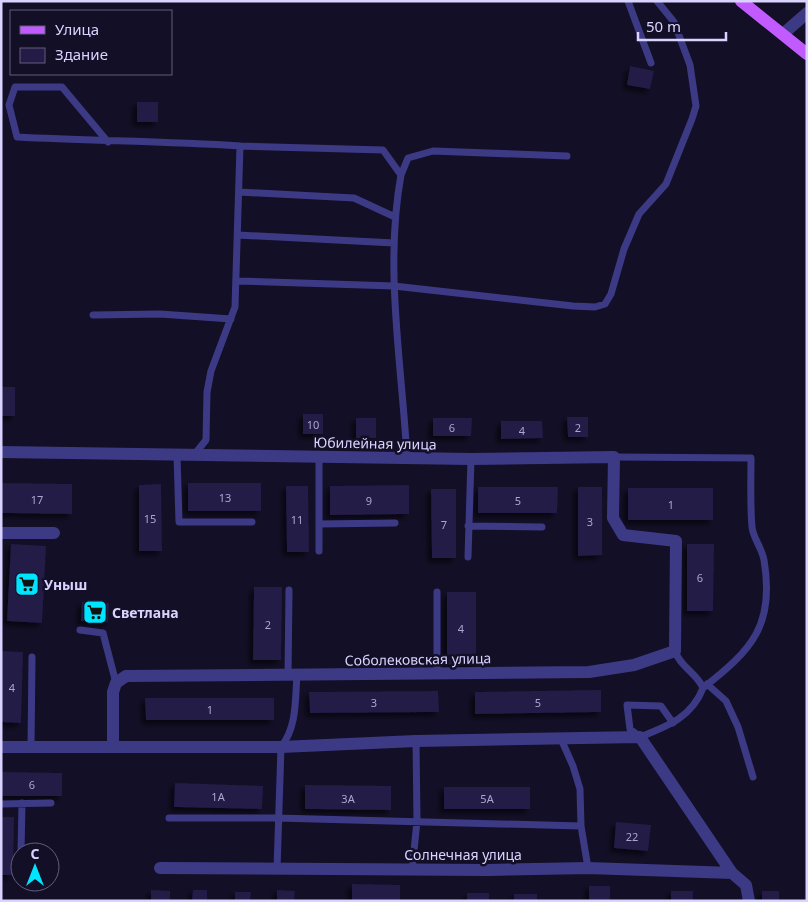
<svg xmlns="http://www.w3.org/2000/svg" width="808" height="902" font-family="'Noto Sans',sans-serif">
	<defs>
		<filter id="shadow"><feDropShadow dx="-4" dy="4" stdDeviation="2.5" flood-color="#0009"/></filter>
	</defs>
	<rect width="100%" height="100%" fill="#130f26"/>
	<path fill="#241b47" filter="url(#shadow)" d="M630,66L654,71L650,89L627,85Z
		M137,102H158V122H137Z
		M1,387H15V416H1Z
		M303,414H323V434H303Z
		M567,417H588V437H568Z
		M356,418H376V438H356Z
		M433,418H472L471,436H433Z
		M501,421H542L543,438L501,439Z
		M1,483L72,484V514L1,513Z
		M188,483H261V511H188Z
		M161,484L162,551H139V485Z
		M409,485V514L330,515V486Z
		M286,486H308L309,552H287Z
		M478,487H558L557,513H478Z
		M578,487H602V555L578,556Z
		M628,488H713V520H628Z
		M431,489H456V558H432Z
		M11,544L46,546L42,623L7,621Z
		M687,544H714L713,611H687Z
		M254,587H282L281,660H253Z
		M447,592H476V665H447Z
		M82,602L109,603L108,622L81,621Z
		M1,651L23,652L21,723L1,722Z
		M601,690V712L475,714V692Z
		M438,691L439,712L310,713L309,692Z
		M145,698H274V720H146Z
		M1,772L62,773V796H1Z
		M175,783L263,786L262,809L174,807Z
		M305,785L391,786V810L305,809Z
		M444,787H530V809H444Z
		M1,817H14L13,875H1Z
		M616,822L651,825L648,851L614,848Z
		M352,884L400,885V901H352Z
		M589,886H610V901H589Z
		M151,890L170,891V901H151Z
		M193,890H207V901H192Z
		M277,890L295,891L294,901H277Z
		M671,891H693V901H671Z
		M762,891H779V901H762Z
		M235,892H251L250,901H235Z
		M467,893H489V901H467Z
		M514,894H537V901H514Z"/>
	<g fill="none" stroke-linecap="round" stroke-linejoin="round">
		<path stroke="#3d3a85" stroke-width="7" d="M628,1L651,63
			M108,142L62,87H15L9,105L17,137C91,141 165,141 240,146L235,307L211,371L207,392L206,440L194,455
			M240,146L383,150L401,175C384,268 402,365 407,458
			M401,175L408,158L433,151L567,156
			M239,192L354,198L395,217
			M238,235L394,243
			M237,281L394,286L573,306L595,307L605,304L611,294L624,249L639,214L666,184L692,119L696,106L690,65L674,22L657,1
			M93,315L160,314L231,319
			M177,455L179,522H252
			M319,456V524L395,523
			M614,457L751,458C751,481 750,505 752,527C753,538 762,548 764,560C775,625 752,650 703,688
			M319,524V551
			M468,526L542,527
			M468,557L471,459
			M437,592V673
			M80,630L103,633L116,683
			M288,675L289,590
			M707,684L726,701L738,727L753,777
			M673,723L661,706L627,705L630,729L640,737C668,726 692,717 703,688C697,673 680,667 675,651
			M561,739L573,766L580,789L581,826L588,868
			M31,747L32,657
			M1,804L51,803
			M169,818H277L581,826
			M21,852L22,803
			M277,869L281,747C297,727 295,701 297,675
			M412,870L417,821L416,741"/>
		<path stroke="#3d3a85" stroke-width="12" d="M783,34L807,13
			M1,452L471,459L614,457L613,518L623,535L676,541L675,651L634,665L589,672L126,676L116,683L113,692V747
			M1,533H54
			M1,747H281L416,741L640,737L732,873L746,885L749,901
			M160,868L489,870L588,868L732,873"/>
		<path stroke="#c25bff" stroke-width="12" d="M741,1L807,54"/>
	</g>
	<defs>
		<g id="supermarket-square" transform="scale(1.25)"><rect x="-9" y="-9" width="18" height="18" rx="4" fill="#00e5ff" stroke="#130f26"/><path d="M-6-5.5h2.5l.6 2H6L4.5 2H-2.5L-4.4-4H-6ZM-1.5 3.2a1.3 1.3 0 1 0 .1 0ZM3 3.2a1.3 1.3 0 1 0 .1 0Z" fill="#111"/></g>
	</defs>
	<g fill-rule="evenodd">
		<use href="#supermarket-square" x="27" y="584"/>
		<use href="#supermarket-square" x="95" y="612"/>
	</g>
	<g text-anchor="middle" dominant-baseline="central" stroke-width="5" stroke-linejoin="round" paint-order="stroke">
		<g font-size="11" fill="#aca6d1">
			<text x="313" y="424">10</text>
			<text x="452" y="427">6</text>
			<text x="578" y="427">2</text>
			<text x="522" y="430">4</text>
			<text x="225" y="497">13</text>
			<text x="37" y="499">17</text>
			<text x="369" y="500">9</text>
			<text x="518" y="500">5</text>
			<text x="671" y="504">1</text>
			<text x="150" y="518">15</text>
			<text x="297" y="519">11</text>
			<text x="590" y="521">3</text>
			<text x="444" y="524">7</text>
			<text x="700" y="577">6</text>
			<text x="268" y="624">2</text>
			<text x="461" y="628">4</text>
			<text x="12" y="687">4</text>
			<text x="374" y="702">3</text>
			<text x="538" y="702">5</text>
			<text x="210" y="709">1</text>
			<text x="32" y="784">6</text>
			<text x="218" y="796">1А</text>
			<text x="348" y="798">3А</text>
			<text x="487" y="798">5А</text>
			<text x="632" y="836">22</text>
		</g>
		<g font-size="14" fill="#d9d4ff" stroke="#130f26">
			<text transform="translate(375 443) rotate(1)">Юбилейная улица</text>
			<text transform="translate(418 659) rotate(-1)">Соболековская улица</text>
			<text x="463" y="854">Солнечная улица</text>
		</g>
		<g font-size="14" font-weight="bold" fill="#d9d4ff" stroke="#130f26" text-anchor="start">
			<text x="44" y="584">Уныш</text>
			<text x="112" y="612">Светлана</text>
		</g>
	</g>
	<rect width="808" height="902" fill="none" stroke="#d9d4ff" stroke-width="5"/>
	<rect x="10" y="10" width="162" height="65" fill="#130f26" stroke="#625e7d"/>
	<rect x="20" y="26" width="25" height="8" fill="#c25bff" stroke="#625e7d"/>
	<text x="55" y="35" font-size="15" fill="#d9d4ff">Улица</text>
	<rect x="20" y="48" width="25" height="15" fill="#241b47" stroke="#625e7d"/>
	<text x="55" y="60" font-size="15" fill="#d9d4ff">Здание</text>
	<g transform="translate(35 867)"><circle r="24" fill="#130f26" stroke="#625e7d"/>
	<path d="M0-4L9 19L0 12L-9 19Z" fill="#00e5ff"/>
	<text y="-8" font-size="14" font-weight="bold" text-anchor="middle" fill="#d9d4ff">С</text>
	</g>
	<path d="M638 32v8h88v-8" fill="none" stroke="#d9d4ff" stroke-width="2.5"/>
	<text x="646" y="32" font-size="15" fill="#d9d4ff" stroke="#130f26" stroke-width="4" paint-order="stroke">50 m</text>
</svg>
